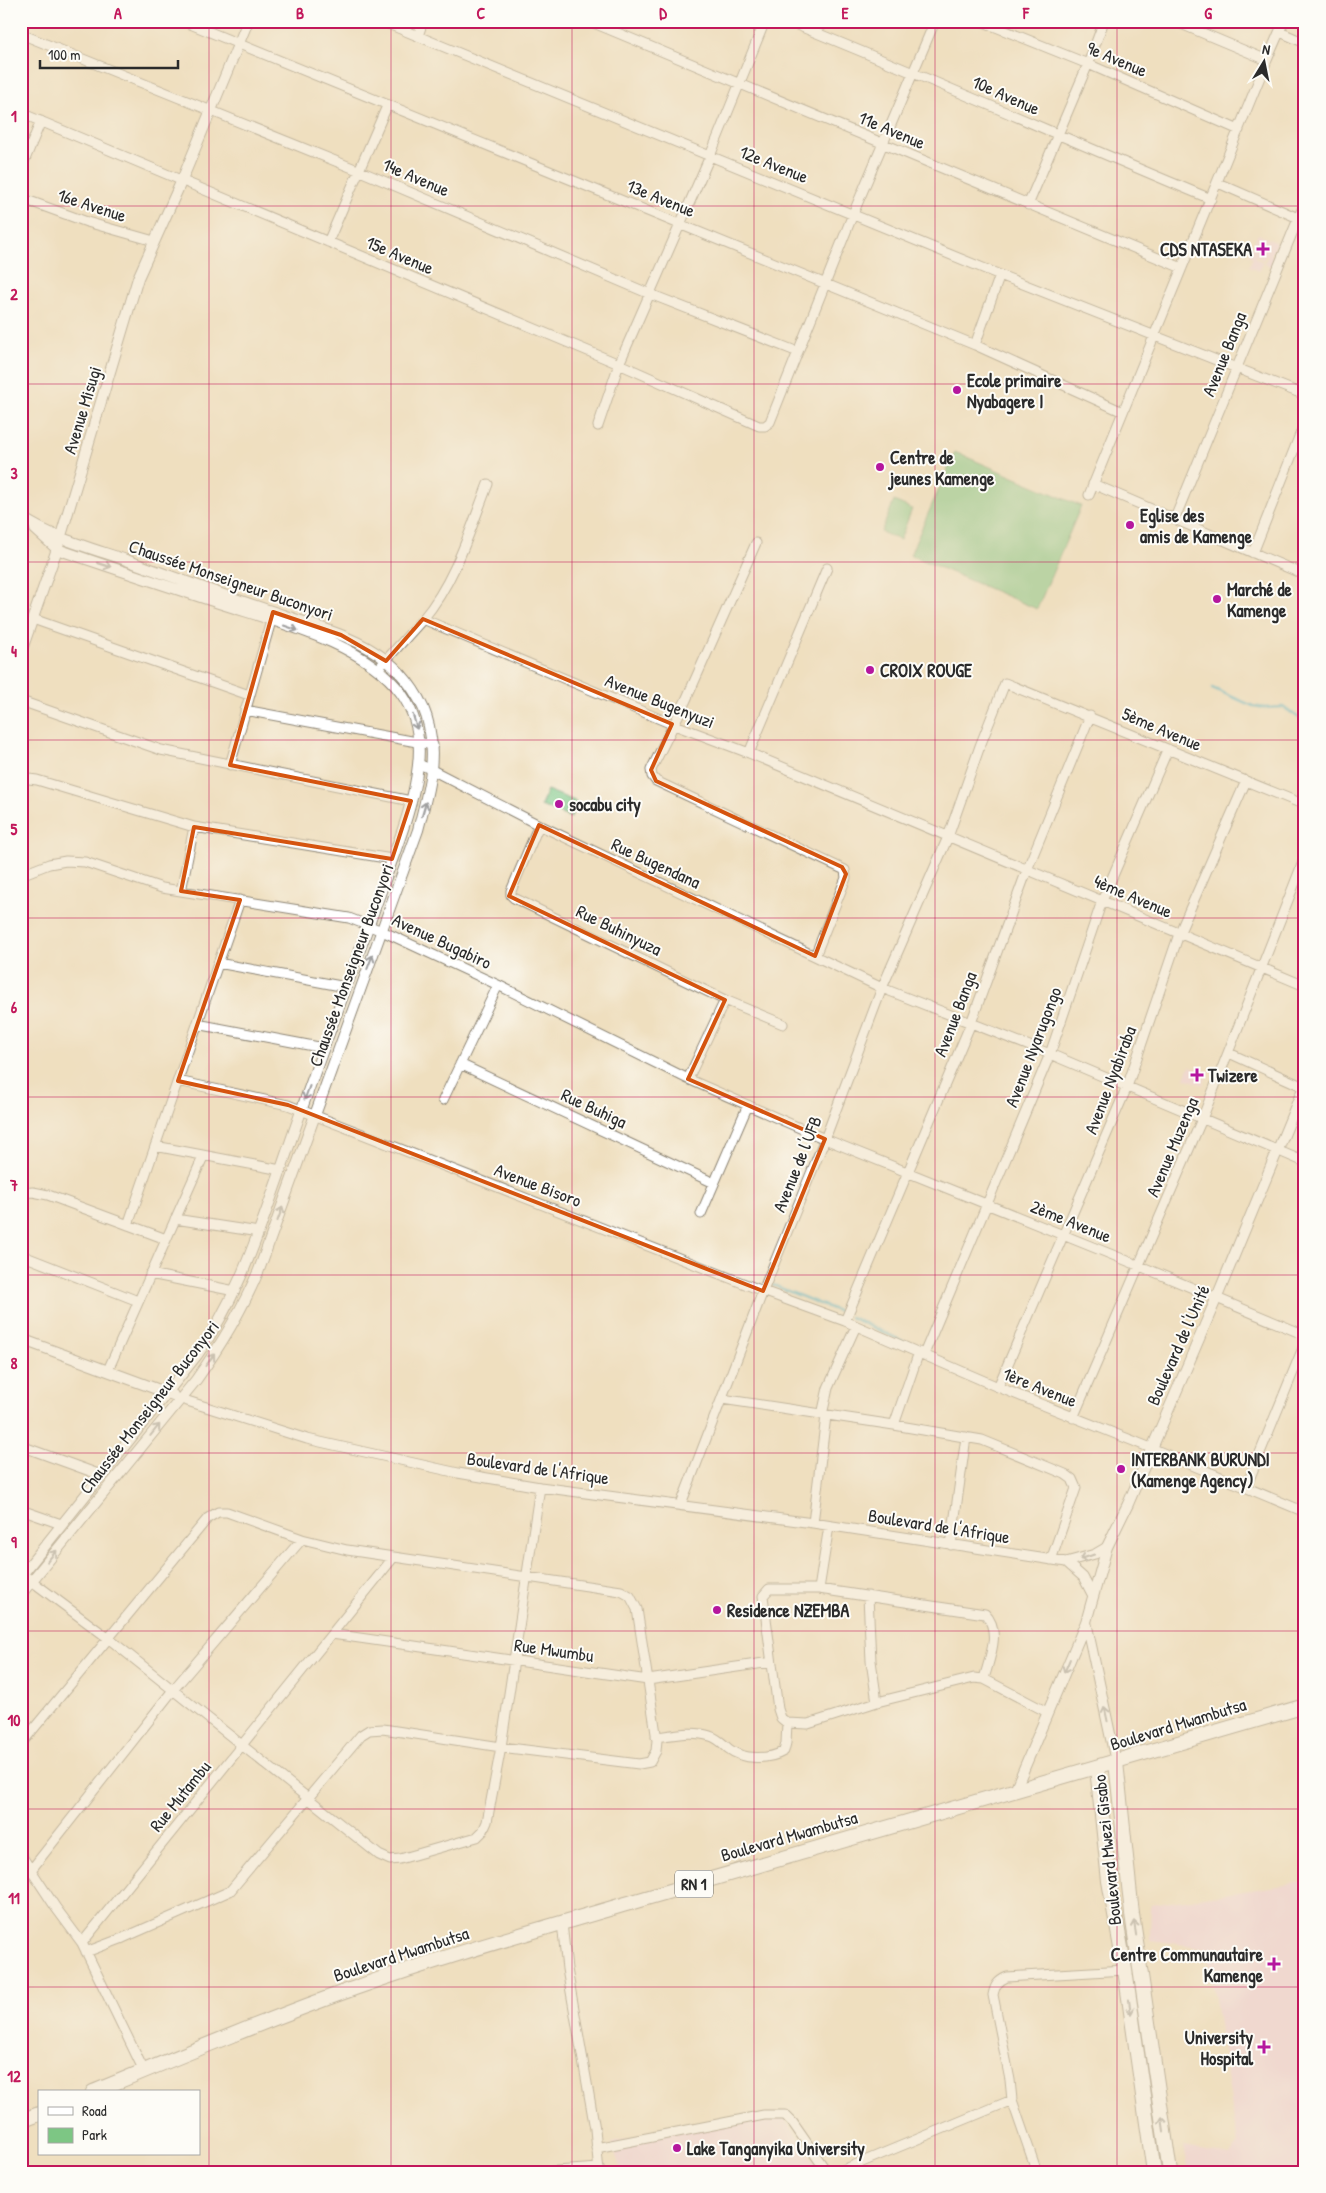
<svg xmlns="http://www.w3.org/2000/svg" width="1326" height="2193" font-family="'Patrick Hand',sans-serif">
	<rect width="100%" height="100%" fill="#fdfcf7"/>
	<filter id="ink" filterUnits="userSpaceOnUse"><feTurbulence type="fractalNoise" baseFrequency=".02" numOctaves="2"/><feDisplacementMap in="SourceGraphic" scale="10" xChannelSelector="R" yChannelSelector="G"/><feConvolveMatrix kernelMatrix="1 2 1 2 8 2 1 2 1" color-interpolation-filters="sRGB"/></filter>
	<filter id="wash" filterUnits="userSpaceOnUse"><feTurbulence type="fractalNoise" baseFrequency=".0096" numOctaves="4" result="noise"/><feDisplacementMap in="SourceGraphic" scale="20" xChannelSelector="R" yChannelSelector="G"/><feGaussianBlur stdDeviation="1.12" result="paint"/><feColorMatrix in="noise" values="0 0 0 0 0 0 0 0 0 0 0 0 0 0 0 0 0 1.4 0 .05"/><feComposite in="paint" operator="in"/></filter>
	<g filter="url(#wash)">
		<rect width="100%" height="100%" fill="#efdfbf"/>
		<path fill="#f1d0e2" d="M1258,234L1277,243L1271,255L1280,259L1275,269L1264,263L1268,256L1265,255L1263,260L1256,255L1255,258L1263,262L1258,271L1249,266L1253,257L1248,254Z
			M1190,1066L1208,1073L1203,1085L1185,1078Z
			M1305,1882V2172H1189L1184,2147L1230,2155L1238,2146L1207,1948L1150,1940L1151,1905Z
			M777,2113L786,2120L821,2172H622L611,2143Z"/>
		<path fill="#7dc684" stroke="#547858" d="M955,452L1081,506L1037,609L910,555Z
			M894,501L912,509L900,540L881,532Z
			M547,790L577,802L571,818L541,806Z"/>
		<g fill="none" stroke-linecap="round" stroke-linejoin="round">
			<path stroke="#45aec4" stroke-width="2.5" d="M1212,688L1253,706L1265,708L1283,707L1305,722
				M773,1285L845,1314
				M850,1317L920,1349"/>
		</g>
	</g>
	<g filter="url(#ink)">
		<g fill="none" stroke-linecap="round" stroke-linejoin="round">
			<g stroke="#8d8575" stroke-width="11">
				<path id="minor" d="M183,21L975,345L1123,412
					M381,21L1000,275L1305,395
					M589,21L1182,268
					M787,21C929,78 1069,140 1211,199
					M981,21L1088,64L1239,130
					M1174,21L1267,60
					M1280,32L1305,43
					M21,34L360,171L650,294L798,352
					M418,36L423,21
					M21,113L619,364L759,426H765L770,422L853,214L935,21
					M21,169L41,121
					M1218,183L1305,221
					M21,198L87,222L154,241
					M1028,205L1088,64L1104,21
					M328,242L387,106
					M975,345L1000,275
					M598,426L619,364L710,156L765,21
					M1093,484L1305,575
					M1089,495L1267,60L1284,21
					M1175,518L1305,202
					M756,543L686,700L651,770L652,776L656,781L845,870L846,878L815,956
					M1253,553L1305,422
					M33,619L249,695
					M423,619C455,581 470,530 488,484
					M378,669L423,619L672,724L749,753L1305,986
					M21,701L161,750L411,801
					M245,710L433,745
					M749,753L827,568
					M419,764L432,770L539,825L882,988L1050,1054L1305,1162
					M230,765L273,614
					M21,778L37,780L194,827L392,859
					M539,825L511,891V895L514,898L725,1000L783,1024
					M21,875L49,864L66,861L85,862L162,888L349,918L382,931L498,985L688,1079L825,1139L1140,1266L1305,1335
					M181,891L194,827
					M218,963L346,987
					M197,1024L324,1048
					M1229,1053L1304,1087
					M460,1064L714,1183
					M688,1079L725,1000
					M178,1081L288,1105L763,1291L845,1321L998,1387L1151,1448L1305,1512
					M443,1100L498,985
					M155,1146L281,1170
					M21,1193L33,1192L48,1195L166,1239
					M701,1214L748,1105
					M175,1219L259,1232
					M128,1225L240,900
					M21,1255L138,1301
					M150,1274L235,1291
					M845,1321L971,1023L1027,870L1090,716
					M924,1354L1050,1054L1102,901L1168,749
					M108,1370L203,1157
					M998,1387L1127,1087L1179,934L1246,781
					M181,1399L307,1439L458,1473L540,1487L813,1523L1066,1562L1095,1554L1107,1547
					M722,1399L894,1425L982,1440L1065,1474L1072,1479L1076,1488L1051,1560
					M822,1415L828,1388L856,1326
					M1073,1418L1202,1119L1305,857
					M894,1425L919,1352
					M21,1446L101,1475
					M1246,1487L1305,1343
					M681,1504L763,1291L825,1139L882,988L948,837L980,746L1005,683L1305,805
					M21,1510L61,1524
					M813,1523L826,1416
					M951,1545L966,1437
					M1066,1562L1083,1577L1093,1596
					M21,1573L108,1638L379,1855L390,1860L400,1859L477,1837L483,1831L487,1822L501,1747L540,1487
					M819,1589L829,1526
					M868,1596L871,1661L877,1702
					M332,1634L648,1680L771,1662
					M984,1679C989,1659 1002,1631 985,1614L819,1589H769L763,1596L778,1709L781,1718L787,1723L808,1724L877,1702L974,1678L984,1679L1047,1712
					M656,1737C673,1735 693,1730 710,1736C718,1738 723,1744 729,1749C743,1760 769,1760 784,1751L786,1743L787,1723
					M21,1744L208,1518L218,1512H227L302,1539L347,1550L621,1591L630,1596L637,1609L657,1740L656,1751L650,1762L639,1764L501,1747L383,1729L369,1730L361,1735L230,1891L123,1938L86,1952
					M21,1855L56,1908L82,1943
					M31,1870L173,1690L302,1539
					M562,1923L567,1969L595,2129L599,2172
					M144,2071L82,1943L393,1558
					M596,2148L764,2115H785L793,2123L827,2172
					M542,2172L599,2168
					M838,2172L1012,2100
					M1037,2172L1012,2100L1010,2080L993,1995C995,1985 998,1981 1007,1977L1125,1970"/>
			</g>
			<g stroke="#8d8575" stroke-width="12">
				<path id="tertiary" d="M21,517C52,538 91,548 126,560C178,579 230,598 283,615C318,627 357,637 386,660C406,676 424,701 429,726C437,762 427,795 418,830L259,1270C242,1310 221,1345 196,1380L21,1594
					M21,652L57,549L138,278L182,180L248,21
					M21,1339L173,1395
					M21,1576L197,1355C236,1301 256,1240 278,1178C294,1131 310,1085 327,1039C347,986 366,933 385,880C398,843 414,804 418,765C421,740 416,714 401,693C363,641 272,621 213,601C161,584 109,567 57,549L35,529
					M1086,1622L1116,1762
					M1015,1790L1086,1622L1107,1547L1128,1504L1217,1297L1305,1084"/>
			</g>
			<g stroke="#8d8575" stroke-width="16">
				<path id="primary" d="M1116,1762L1132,1914L1170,2172
					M1097,1768L1109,1881L1125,1970L1154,2172"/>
			</g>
			<g stroke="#8d8575" stroke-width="16">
				<path id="trunk" d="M93,2092C180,2056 266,2020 355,1988C447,1955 542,1929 636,1901C858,1835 1082,1773 1305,1706
					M21,2121L39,2114"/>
			</g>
			<use href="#minor" stroke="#fff" stroke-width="9"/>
			<use href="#tertiary" stroke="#fff" stroke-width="10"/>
			<use href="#primary" stroke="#fff" stroke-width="14"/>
			<use href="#trunk" stroke="#fff" stroke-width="14"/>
		</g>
		<defs><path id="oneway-shaft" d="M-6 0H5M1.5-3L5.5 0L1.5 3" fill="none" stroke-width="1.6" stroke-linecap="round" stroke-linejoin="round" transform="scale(1.25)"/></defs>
		<g stroke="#a0a0a0">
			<use href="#oneway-shaft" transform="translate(104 565) rotate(18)"/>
			<use href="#oneway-shaft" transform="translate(291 628) rotate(19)"/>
			<use href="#oneway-shaft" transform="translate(415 722) rotate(74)"/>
			<use href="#oneway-shaft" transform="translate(424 809) rotate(-74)"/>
			<use href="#oneway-shaft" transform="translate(370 962) rotate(-69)"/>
			<use href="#oneway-shaft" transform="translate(307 1093) rotate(110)"/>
			<use href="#oneway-shaft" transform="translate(280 1214) rotate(-70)"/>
			<use href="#oneway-shaft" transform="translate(210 1360) rotate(-53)"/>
			<use href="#oneway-shaft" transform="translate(155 1430) rotate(-51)"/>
			<use href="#oneway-shaft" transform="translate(52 1556) rotate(-50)"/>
			<use href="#oneway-shaft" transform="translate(1087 1557) rotate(161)"/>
			<use href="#oneway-shaft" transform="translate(1067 1666) rotate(113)"/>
			<use href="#oneway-shaft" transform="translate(1106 1714) rotate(-102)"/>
			<use href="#oneway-shaft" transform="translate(1135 1928) rotate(-99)"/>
			<use href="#oneway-shaft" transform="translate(1130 2007) rotate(82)"/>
			<use href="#oneway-shaft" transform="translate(1163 2124) rotate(-98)"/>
		</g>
	</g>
	<path d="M0 0H1326V2193H0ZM273,612L341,635L386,661L423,619L672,724L651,770L656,781L842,867L846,874L815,956L539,825L509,896L725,1000L688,1079L825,1139L763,1291L288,1105L178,1081L240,900L181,891L194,827L392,859L411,801L230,765Z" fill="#efdfbf" fill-opacity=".55" fill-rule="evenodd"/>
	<path fill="none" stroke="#d5540f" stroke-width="4" stroke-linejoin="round" d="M273,612L341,635L386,661L423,619L672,724L651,770L656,781L842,867L846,874L815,956L539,825L509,896L725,1000L688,1079L825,1139L763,1291L288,1105L178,1081L240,900L181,891L194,827L392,859L411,801L230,765Z"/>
	<path fill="none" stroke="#c2185b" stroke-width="1" stroke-opacity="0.55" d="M209,21V2172M391,21V2172M572,21V2172M754,21V2172M935,21V2172M1117,21V2172M21,206H1305M21,384H1305M21,562H1305M21,740H1305M21,918H1305M21,1097H1305M21,1275H1305M21,1453H1305M21,1631H1305M21,1809H1305M21,1987H1305"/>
	<g fill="#b5179e" stroke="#fdfcf7" stroke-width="2">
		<path d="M1260.5 241.5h5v5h5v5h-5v5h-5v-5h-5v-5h5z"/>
		<circle cx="957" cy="390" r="5"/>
		<circle cx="880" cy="467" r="5"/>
		<circle cx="1130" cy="525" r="5"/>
		<circle cx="1217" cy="599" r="5"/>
		<circle cx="870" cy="670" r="5"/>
		<circle cx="559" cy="804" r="5"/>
		<path d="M1194.5 1067.5h5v5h5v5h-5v5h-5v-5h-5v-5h5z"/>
		<circle cx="1121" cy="1469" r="5"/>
		<circle cx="717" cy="1610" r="5"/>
		<path d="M1271.5 1956.5h5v5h5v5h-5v5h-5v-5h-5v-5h5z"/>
		<path d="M1261.5 2039.5h5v5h5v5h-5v5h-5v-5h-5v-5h5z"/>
		<circle cx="677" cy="2148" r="5"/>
	</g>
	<g text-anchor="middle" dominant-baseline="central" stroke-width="4" stroke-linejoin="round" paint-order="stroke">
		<rect fill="#fdfcf7" stroke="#6a6a68" stroke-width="1" x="675" y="1870.5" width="38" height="27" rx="4"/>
		<g font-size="16" font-weight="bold" fill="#2b2b2b">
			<text x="694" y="1884">RN 1</text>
		</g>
		<g font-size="18" fill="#2b2b2b" stroke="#fdfcf7">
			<text transform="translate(1117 59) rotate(23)">9e Avenue</text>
			<text transform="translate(1006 95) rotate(24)">10e Avenue</text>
			<text transform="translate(892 130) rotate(23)">11e Avenue</text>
			<text transform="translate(774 164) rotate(22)">12e Avenue</text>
			<text transform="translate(416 177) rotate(23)">14e Avenue</text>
			<text transform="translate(661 198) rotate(22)">13e Avenue</text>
			<text transform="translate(92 205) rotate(18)">16e Avenue</text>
			<text transform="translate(400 255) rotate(23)">15e Avenue</text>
			<text transform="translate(1224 354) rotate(-68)">Avenue Banga</text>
			<text transform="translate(82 410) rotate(-73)">Avenue Misugi</text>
			<text transform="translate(231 580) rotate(19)">Chaussée Monseigneur Buconyori</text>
			<text transform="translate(660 701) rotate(22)">Avenue Bugenyuzi</text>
			<text transform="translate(1162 729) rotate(23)">5ème Avenue</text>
			<text transform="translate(656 863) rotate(25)">Rue Bugendana</text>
			<text transform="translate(1133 896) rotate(23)">4ème Avenue</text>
			<text transform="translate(619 930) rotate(26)">Rue Buhinyuza</text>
			<text transform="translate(442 941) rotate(25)">Avenue Bugabiro</text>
			<text transform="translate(351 965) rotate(-70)">Chaussée Monseigneur Buconyori</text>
			<text transform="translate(955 1014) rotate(-69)">Avenue Banga</text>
			<text transform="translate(1033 1047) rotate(-69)">Avenue Nyarugongo</text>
			<text transform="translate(1110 1080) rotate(-69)">Avenue Nyabiraba</text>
			<text transform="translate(594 1108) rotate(25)">Rue Buhiga</text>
			<text transform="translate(1172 1147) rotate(-67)">Avenue Muzenga</text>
			<text transform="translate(797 1164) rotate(-68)">Avenue de l'UFB</text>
			<text transform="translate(538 1185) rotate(21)">Avenue Bisoro</text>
			<text transform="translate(1071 1221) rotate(22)">2ème Avenue</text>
			<text transform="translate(1178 1345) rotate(-66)">Boulevard de l'Unité</text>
			<text transform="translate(1040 1387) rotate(22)">1ère Avenue</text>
			<text transform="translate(149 1407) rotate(-52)">Chaussée Monseigneur Buconyori</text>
			<text transform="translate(538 1468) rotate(8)">Boulevard de l'Afrique</text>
			<text transform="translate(939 1526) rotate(9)">Boulevard de l'Afrique</text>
			<text transform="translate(554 1650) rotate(8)">Rue Mwumbu</text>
			<text transform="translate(1178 1724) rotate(-17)">Boulevard Mwambutsa</text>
			<text transform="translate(180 1796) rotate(-51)">Rue Mutambu</text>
			<text transform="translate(789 1836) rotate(-16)">Boulevard Mwambutsa</text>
			<text transform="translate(1107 1850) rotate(-96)">Boulevard Mwezi Gisabo</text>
			<text transform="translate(401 1954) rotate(-18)">Boulevard Mwambutsa</text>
		</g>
		<g font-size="18" font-weight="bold" fill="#2b2b2b" stroke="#fdfcf7" text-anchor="start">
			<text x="1252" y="249" text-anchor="end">CDS NTASEKA</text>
			<text x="967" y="380">Ecole primaire<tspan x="967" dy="21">Nyabagere I</tspan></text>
			<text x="890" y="457">Centre de<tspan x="890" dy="21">jeunes Kamenge</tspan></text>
			<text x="1140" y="515">Eglise des<tspan x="1140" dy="21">amis de Kamenge</tspan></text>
			<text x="1227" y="589">Marché de<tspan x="1227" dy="21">Kamenge</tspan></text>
			<text x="880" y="670">CROIX ROUGE</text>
			<text x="569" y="804">socabu city</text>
			<text x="1208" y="1075">Twizere</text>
			<text x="1131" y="1459">INTERBANK BURUNDI<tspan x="1131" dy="21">(Kamenge Agency)</tspan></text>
			<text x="727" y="1610">Residence NZEMBA</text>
			<text x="1263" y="1954" text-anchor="end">Centre Communautaire<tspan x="1263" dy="21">Kamenge</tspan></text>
			<text x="1253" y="2037" text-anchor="end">University<tspan x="1253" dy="21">Hospital</tspan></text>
			<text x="687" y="2148">Lake Tanganyika University</text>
		</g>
	</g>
	<rect width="1326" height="2193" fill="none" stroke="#fdfcf7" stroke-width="55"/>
	<rect x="38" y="2090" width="162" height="65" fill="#fdfcf7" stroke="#a9a8a5"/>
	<rect x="48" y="2107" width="25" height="8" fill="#ffffff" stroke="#a9a8a5"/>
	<text x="82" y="2116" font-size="15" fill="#2b2b2b">Road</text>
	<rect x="48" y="2128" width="25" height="15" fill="#7dc684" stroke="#a9a8a5"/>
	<text x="82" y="2140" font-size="15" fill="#2b2b2b">Park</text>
	<g transform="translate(1264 62) rotate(10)" stroke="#fdfcf7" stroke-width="4" paint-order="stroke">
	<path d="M0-4L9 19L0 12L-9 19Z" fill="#2b2b2b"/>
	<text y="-8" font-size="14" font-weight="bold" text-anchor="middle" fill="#2b2b2b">N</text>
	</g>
	<path d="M40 60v8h138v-8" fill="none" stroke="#2b2b2b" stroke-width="2.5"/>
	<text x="48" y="60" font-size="15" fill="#2b2b2b" stroke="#fdfcf7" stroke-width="4" paint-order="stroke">100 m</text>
	<rect x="28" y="28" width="1270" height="2138" fill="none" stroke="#c2185b" stroke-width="2"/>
	<g font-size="16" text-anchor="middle" font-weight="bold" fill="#c2185b">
		<text x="118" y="19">A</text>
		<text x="300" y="19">B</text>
		<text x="481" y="19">C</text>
		<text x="663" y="19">D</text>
		<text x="845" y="19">E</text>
		<text x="1026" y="19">F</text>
		<text x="1208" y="19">G</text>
		<text x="14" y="122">1</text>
		<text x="14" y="300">2</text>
		<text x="14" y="479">3</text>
		<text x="14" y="657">4</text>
		<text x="14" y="835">5</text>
		<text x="14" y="1013">6</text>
		<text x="14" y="1191">7</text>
		<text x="14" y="1369">8</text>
		<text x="14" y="1548">9</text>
		<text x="14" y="1726">10</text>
		<text x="14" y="1904">11</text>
		<text x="14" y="2082">12</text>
	</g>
</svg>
